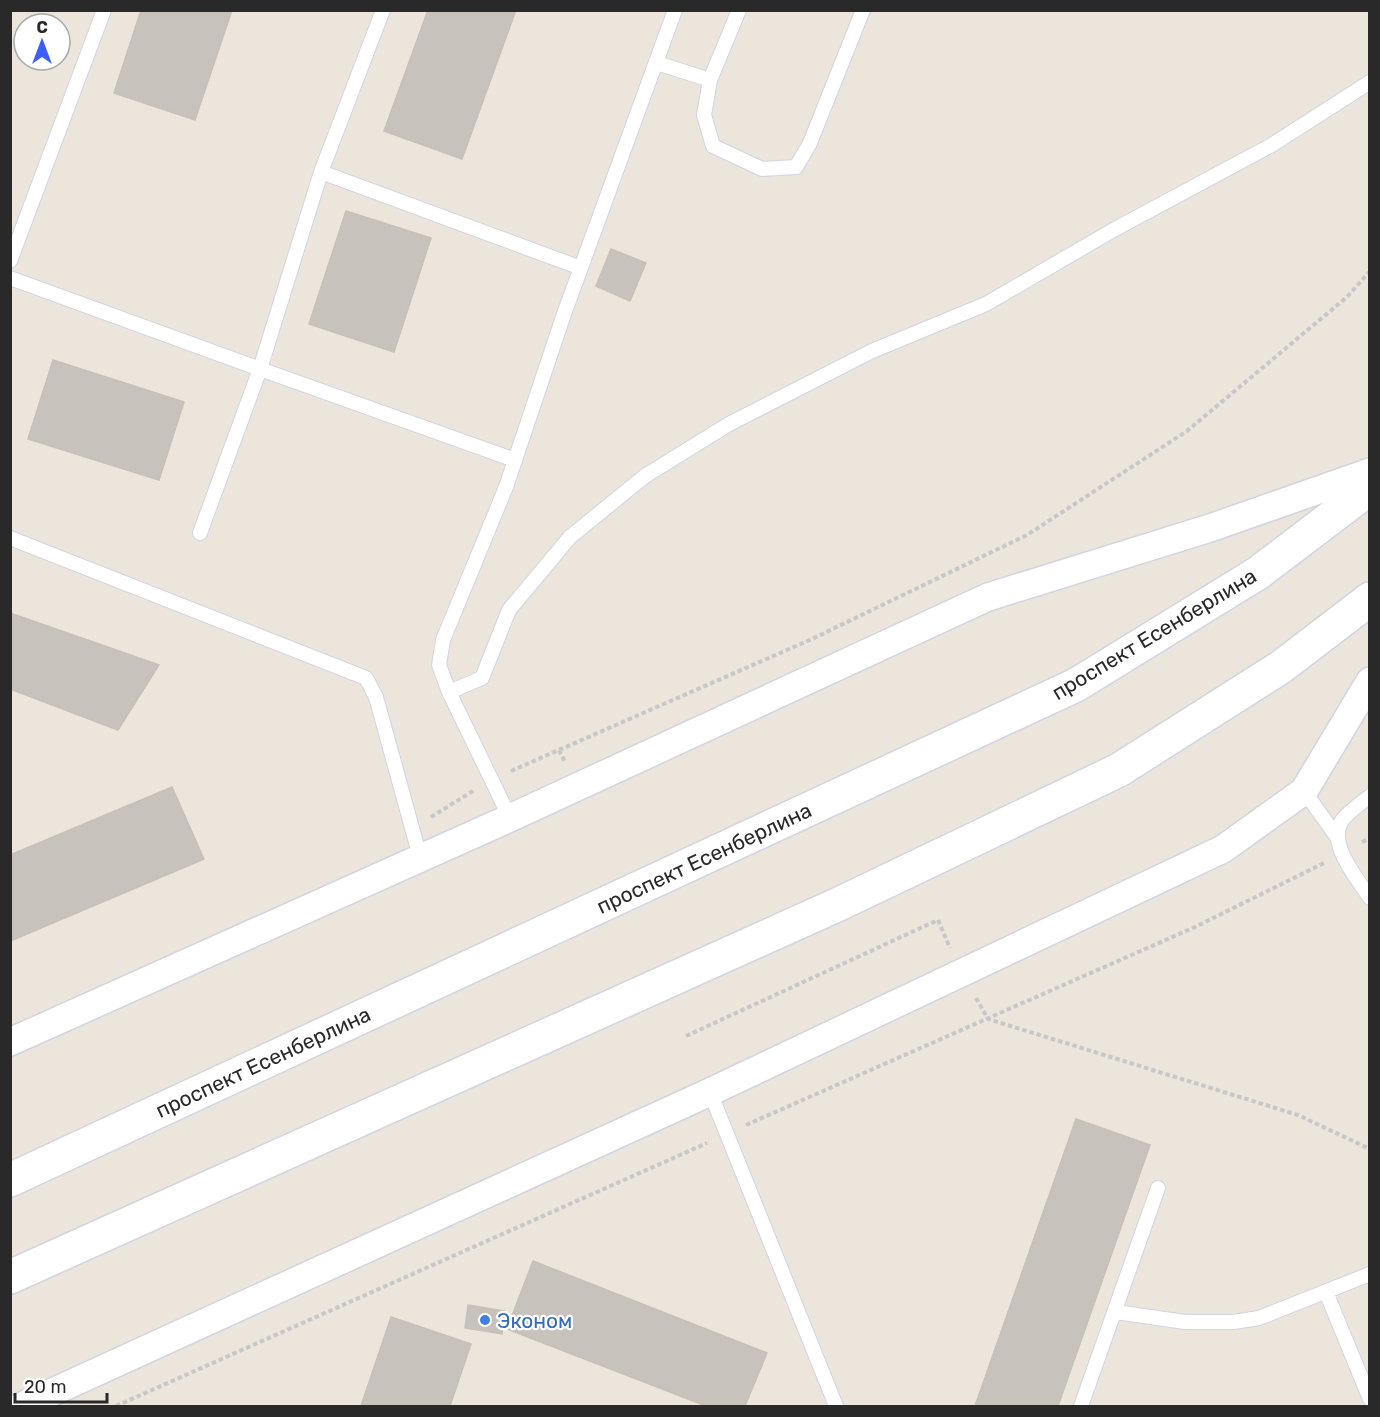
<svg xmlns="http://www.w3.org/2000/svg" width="1380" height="1417" font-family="Rubik,sans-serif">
	<rect width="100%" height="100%" fill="#ece5db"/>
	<path fill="#c7c2bb" stroke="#c7c0b5" stroke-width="1.5" d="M141,10H232L195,120L114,93Z
		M428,10H516L462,159L384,131Z
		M346,211L431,238L394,352L309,324Z
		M611,249L646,263L630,301L596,286Z
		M53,360L184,402L159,480L28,439Z
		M10,613L159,665L118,730L10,689Z
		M172,787L204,859L10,941V855Z
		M1076,1119L1150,1145L1058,1406H975Z
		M533,1261L767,1353L745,1406H706L507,1329Z
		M468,1305L505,1311L502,1334L465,1328Z
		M391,1317L471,1344L450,1406H361Z"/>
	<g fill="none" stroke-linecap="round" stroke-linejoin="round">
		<g stroke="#d1d4e2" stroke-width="16">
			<path id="service" d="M383,10L321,172L581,268
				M739,10L710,80L704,115L713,146L762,169L796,167L810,143L863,10
				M657,63L710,80
				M321,172L260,369L515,460
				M10,261L104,10
				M10,278L260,369L200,533
				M10,538L366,678L376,697L420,857
				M449,692L439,665L443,640L506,487L564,314L675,10
				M1304,791L1337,837
				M1370,796C1361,803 1351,810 1344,818C1324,840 1357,878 1370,898
				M510,818L449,692L482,678L509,610L570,537L645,476L729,424L872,351L986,304L1115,229L1270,146L1370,82
				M710,1092L836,1406
				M1326,1292L1370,1399
				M1116,1312L1185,1322H1233L1259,1318L1370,1274
				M1081,1406L1158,1188"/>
		</g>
		<g stroke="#d1d4e2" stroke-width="30">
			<path id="minor" d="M10,1042L510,818L988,597L1210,528L1370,472
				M22,1406L710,1092L1223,849L1304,791L1370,681"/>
		</g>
		<g stroke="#d1d4e2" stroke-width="36">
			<path id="tertiary" d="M10,1180L1076,685L1258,573L1370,488
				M10,1277L839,904L1119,770L1281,667L1370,599"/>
		</g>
		<path stroke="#c7c7c7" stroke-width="4" stroke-dasharray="4.5 3" stroke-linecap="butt" d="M559,750L565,762
			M511,771L812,639L1027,535L1187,431L1347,297L1370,271
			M431,817L473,791
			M1362,842L1370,838
			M976,998L988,1019L1298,1115L1370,1149
			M686,1036L938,920L950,948
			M746,1125L1195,927L1324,863
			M116,1406L707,1143"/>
		<use href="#service" stroke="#fff" stroke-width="14"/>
		<use href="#minor" stroke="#fff" stroke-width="27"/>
		<use href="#tertiary" stroke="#fff" stroke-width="33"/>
	</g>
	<circle fill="#3f7fe0" stroke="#fff" stroke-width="2" cx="485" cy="1320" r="6"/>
	<g text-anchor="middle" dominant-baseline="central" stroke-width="4.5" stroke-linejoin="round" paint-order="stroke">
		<g font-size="21" fill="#292929" stroke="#fff">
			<text transform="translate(1154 634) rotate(-31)">проспект Есенберлина</text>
			<text transform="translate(704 858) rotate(-25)">проспект Есенберлина</text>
			<text transform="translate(263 1062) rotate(-25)">проспект Есенберлина</text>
		</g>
		<g font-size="21" fill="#366cbe" stroke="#fff" text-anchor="start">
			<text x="497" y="1320">Эконом</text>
		</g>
	</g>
	<rect width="1380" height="1417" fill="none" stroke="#292929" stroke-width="24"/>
	<g transform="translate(42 42)"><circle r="28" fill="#ffffff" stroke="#a9a9a9" stroke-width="1.5"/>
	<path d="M0-4.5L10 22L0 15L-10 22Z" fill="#3b5ff8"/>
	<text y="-9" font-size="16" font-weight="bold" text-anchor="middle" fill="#292929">С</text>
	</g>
	<path d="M15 1393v9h92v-9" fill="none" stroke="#292929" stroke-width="3"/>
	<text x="24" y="1393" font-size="18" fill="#292929" stroke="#ffffff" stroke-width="4.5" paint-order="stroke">20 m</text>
</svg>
